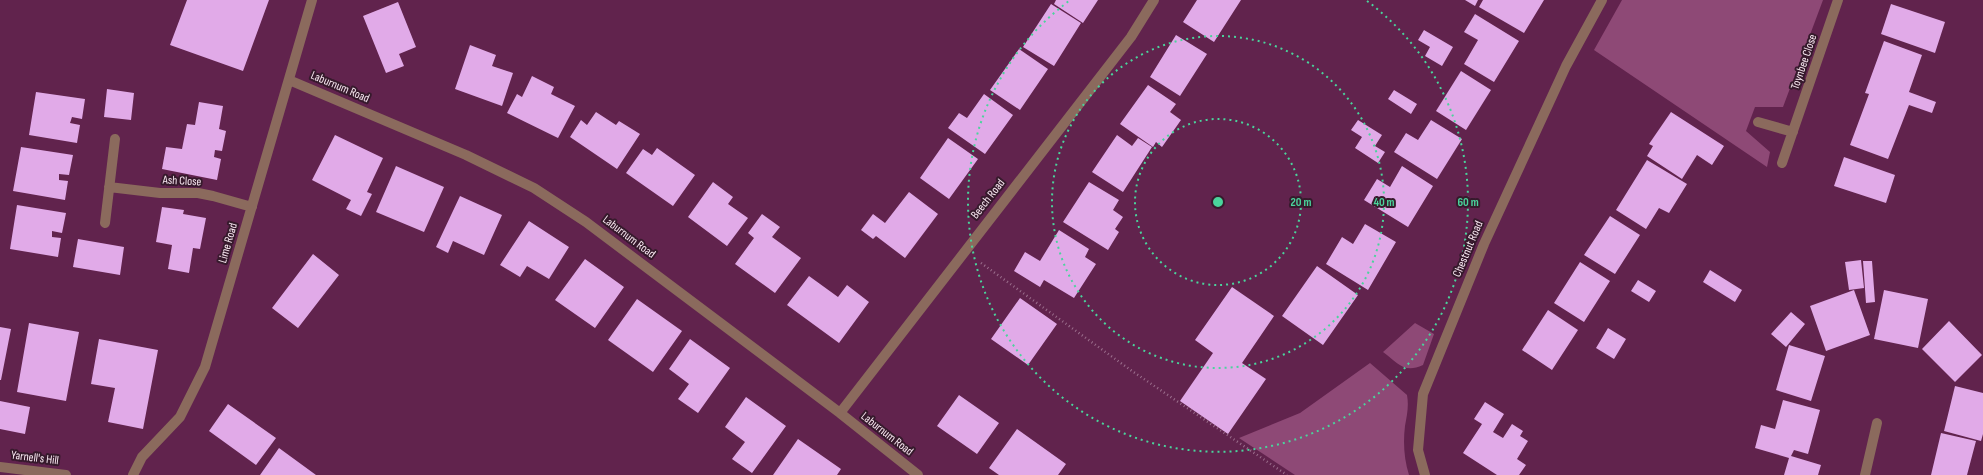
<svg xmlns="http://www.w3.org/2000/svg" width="1983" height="475" font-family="'Sofia Sans Condensed',sans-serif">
	<rect width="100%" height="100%" fill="#61234d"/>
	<path fill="#8e4976" d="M1622,0H1823L1783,107H1755L1746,131L1770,152L1767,167L1594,50Z
		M1415,323L1434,334L1423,365C1404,374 1398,363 1383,352Z
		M1370,363L1407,395C1409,406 1407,415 1405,426C1403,442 1404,459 1409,475H1295L1239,438L1300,413Z"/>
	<path fill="#e1aae8" d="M187,0H269L243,71L170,45Z
		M1056,0H1098L1083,23L1054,4Z
		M1197,0H1241L1214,42L1183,22Z
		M1465,0H1478L1475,6Z
		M1483,0H1544L1524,33L1479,7Z
		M398,2L416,47L399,54L404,66L386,73L363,16Z
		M1051,4L1081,23L1054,66L1023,47Z
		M1891,4L1945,22L1935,53L1881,34Z
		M1475,14L1519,41L1494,82L1464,64L1478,40L1464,32Z
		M1424,30L1453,47L1442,66L1425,56L1430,47L1418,40Z
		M1176,35L1207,54L1180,96L1150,77Z
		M1884,41L1922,55L1909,92L1936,102L1932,113L1909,105L1888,159L1850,145L1869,94L1865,93Z
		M470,45L496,55L492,66L513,73L502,106L455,89Z
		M1019,49L1048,69L1020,110L990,90Z
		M1461,71L1491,90L1466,130L1436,111Z
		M532,76L554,87L551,94L575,106L558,138L507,113L517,94L522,97Z
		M1148,85L1176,104L1170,112L1181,120L1162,147L1156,142L1153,147L1120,124Z
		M107,89L134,93L131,120L104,117Z
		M1394,90L1417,104L1411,114L1388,99Z
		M36,92L85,99L82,119L72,117L70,123L80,125L77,143L29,135Z
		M984,94L1013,115L985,154L948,128L959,113L967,118Z
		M199,102L223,106L219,129L226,131L222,151L215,150L214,157L221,159L217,180L162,169L166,147L182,149L187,124L195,125Z
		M596,112L616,125L619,121L640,134L617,169L570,137L581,120L587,125Z
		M1671,112L1724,146L1712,165L1697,155L1682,179L1647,156L1653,146L1649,144Z
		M1358,120L1382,135L1375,146L1385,152L1378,163L1355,148L1362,137L1351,130Z
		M1431,120L1462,139L1437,179L1394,152L1406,133L1418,140Z
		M335,135L383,158L367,192L372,194L361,216L346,209L351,200L312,180Z
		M1117,135L1132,146L1138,138L1152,147L1123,192L1092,172Z
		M948,138L978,159L949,199L920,178Z
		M21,147L73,155L69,175L59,174V180L68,181L65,200L13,191Z
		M657,148L695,175L673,206L626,173L643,149L652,155Z
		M1844,157L1895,175L1886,203L1834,186Z
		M1647,160L1687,184L1669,213L1659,208L1646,229L1616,210Z
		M396,166L444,187L424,232L376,212Z
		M1402,166L1433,186L1408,227L1364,200L1377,179L1390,187Z
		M713,182L733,197L728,204L748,218L727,246L688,217Z
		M1089,182L1119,200L1113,210L1123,217L1115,229L1119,232L1108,250L1063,222Z
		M909,192L938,214L905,258L876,236L873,239L861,230L873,214L885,223Z
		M460,196L502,215L484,255L453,241L448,253L436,247Z
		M17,205L66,213L62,233L52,231V237L61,238L58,257L10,249Z
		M162,207L184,210L183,214L206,218L200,249L193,248L189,273L168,269L172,245L156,242Z
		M762,214L780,227L772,237L801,258L775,293L735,264L754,238L748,233Z
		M1610,216L1640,235L1615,274L1584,255Z
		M529,221L569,247L549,279L527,266L520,277L500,265Z
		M1365,224L1396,242L1368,290L1326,264L1342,237L1353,244Z
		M1059,230L1089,249L1085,257L1096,264L1074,298L1044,280L1040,287L1014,271L1025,252L1040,261Z
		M78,239L124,247L120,275L73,267Z
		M313,254L339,275L298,328L272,308Z
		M585,259L624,287L595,328L555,300Z
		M1861,260L1864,288L1849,290L1845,262Z
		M1863,261H1872L1875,302L1866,303Z
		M1580,262L1610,281L1584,322L1554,303Z
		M1317,266L1358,295L1323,345L1282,316Z
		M1710,270L1742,290L1735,302L1703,282Z
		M809,276L838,297L847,285L869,302L839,343L787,305Z
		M1638,280L1656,291L1649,302L1631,291Z
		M1232,287L1274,316L1242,363L1266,379L1228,434L1180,401L1213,353L1195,340Z
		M1854,290L1870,335L1826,351L1810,306Z
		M1884,290L1928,299L1918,348L1874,339Z
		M1020,298L1057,324L1028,365L991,339Z
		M637,299L682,331L653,372L608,340Z
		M1548,310L1578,330L1552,370L1522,350Z
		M1791,312L1805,324L1786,347L1771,334Z
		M1949,321L1982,355L1955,382L1922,349Z
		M29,323L79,332L66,401L17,392Z
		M0,327L11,329L1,380H0Z
		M1608,328L1626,339L1614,359L1596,348Z
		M99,339L158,350L143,429L108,422L115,388L91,384Z
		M690,339L730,368L698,413L678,399L689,384L669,369Z
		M1789,345L1825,356L1811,401L1776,390Z
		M1955,386L1983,393V434L1981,441L1944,431Z
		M959,395L999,423L977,454L937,426Z
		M746,397L786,426L752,473L732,459L745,442L725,427Z
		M1783,400L1820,410L1808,454L1794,450L1791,456L1821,465L1818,475H1784L1789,458L1755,448L1761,425L1775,429Z
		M0,401L30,407L25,434L0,429Z
		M1485,402L1504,414L1493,432L1503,438L1512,424L1523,431L1520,436L1528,441L1517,459L1526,465L1519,475H1497L1463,453L1482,424L1474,419Z
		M228,404L276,438L256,465L209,431Z
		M1017,429L1066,464L1058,475H999L989,468Z
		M1941,433L1976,441L1967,475H1931Z
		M798,439L841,469L837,475H773Z
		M279,448L316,475H260Z"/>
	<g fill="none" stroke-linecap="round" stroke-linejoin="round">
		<path stroke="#9c6f8d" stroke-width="2.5" stroke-dasharray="1 3" stroke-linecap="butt" d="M981,263L1132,371L1287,475"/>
		<path stroke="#8b6a5d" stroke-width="10" d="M289,80L466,155L534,188L586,222L840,413L918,475
			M1758,122L1793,132
			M1782,163L1838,0
			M109,187L160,193H198L213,196L252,207
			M105,223L115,139
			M840,413L1131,37L1154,0
			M0,467L66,475
			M133,475L142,457L180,417L205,367L312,0
			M1425,475L1418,450L1423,394L1484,244L1566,66L1602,0
			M1865,475L1877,423"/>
	</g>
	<g fill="none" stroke="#4ad49c" stroke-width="2" stroke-dasharray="2 4">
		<circle cx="1218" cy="202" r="83"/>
		<circle cx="1218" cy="202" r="166"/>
		<path d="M1367 1A250 250 0 1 1 1069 1"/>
	</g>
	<g text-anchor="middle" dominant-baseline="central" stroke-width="4" stroke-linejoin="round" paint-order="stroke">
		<g font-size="12" fill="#faeaf3" stroke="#361a2c">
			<text transform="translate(1804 62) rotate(-71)">Toynbee Close</text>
			<text transform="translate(340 87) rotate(23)">Laburnum Road</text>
			<text transform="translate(182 181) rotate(3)">Ash Close</text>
			<text transform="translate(988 199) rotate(-52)">Beech Road</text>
			<text transform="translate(629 237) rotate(37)">Laburnum Road</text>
			<text transform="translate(228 243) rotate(-74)">Lime Road</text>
			<text transform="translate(1468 249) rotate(-67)">Chestnut Road</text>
			<text transform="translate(887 434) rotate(38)">Laburnum Road</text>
			<text transform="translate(35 458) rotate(7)">Yarnell's Hill</text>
		</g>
	</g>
	<circle cx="1218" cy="202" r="6" fill="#4ad49c" stroke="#361a2c" stroke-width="2"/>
	<g font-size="12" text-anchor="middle" font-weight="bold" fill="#4ad49c" stroke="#361a2c" stroke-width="4" stroke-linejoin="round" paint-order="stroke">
		<text x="1301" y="206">20 m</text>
		<text x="1384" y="206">40 m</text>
		<text x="1468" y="206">60 m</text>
	</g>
</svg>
